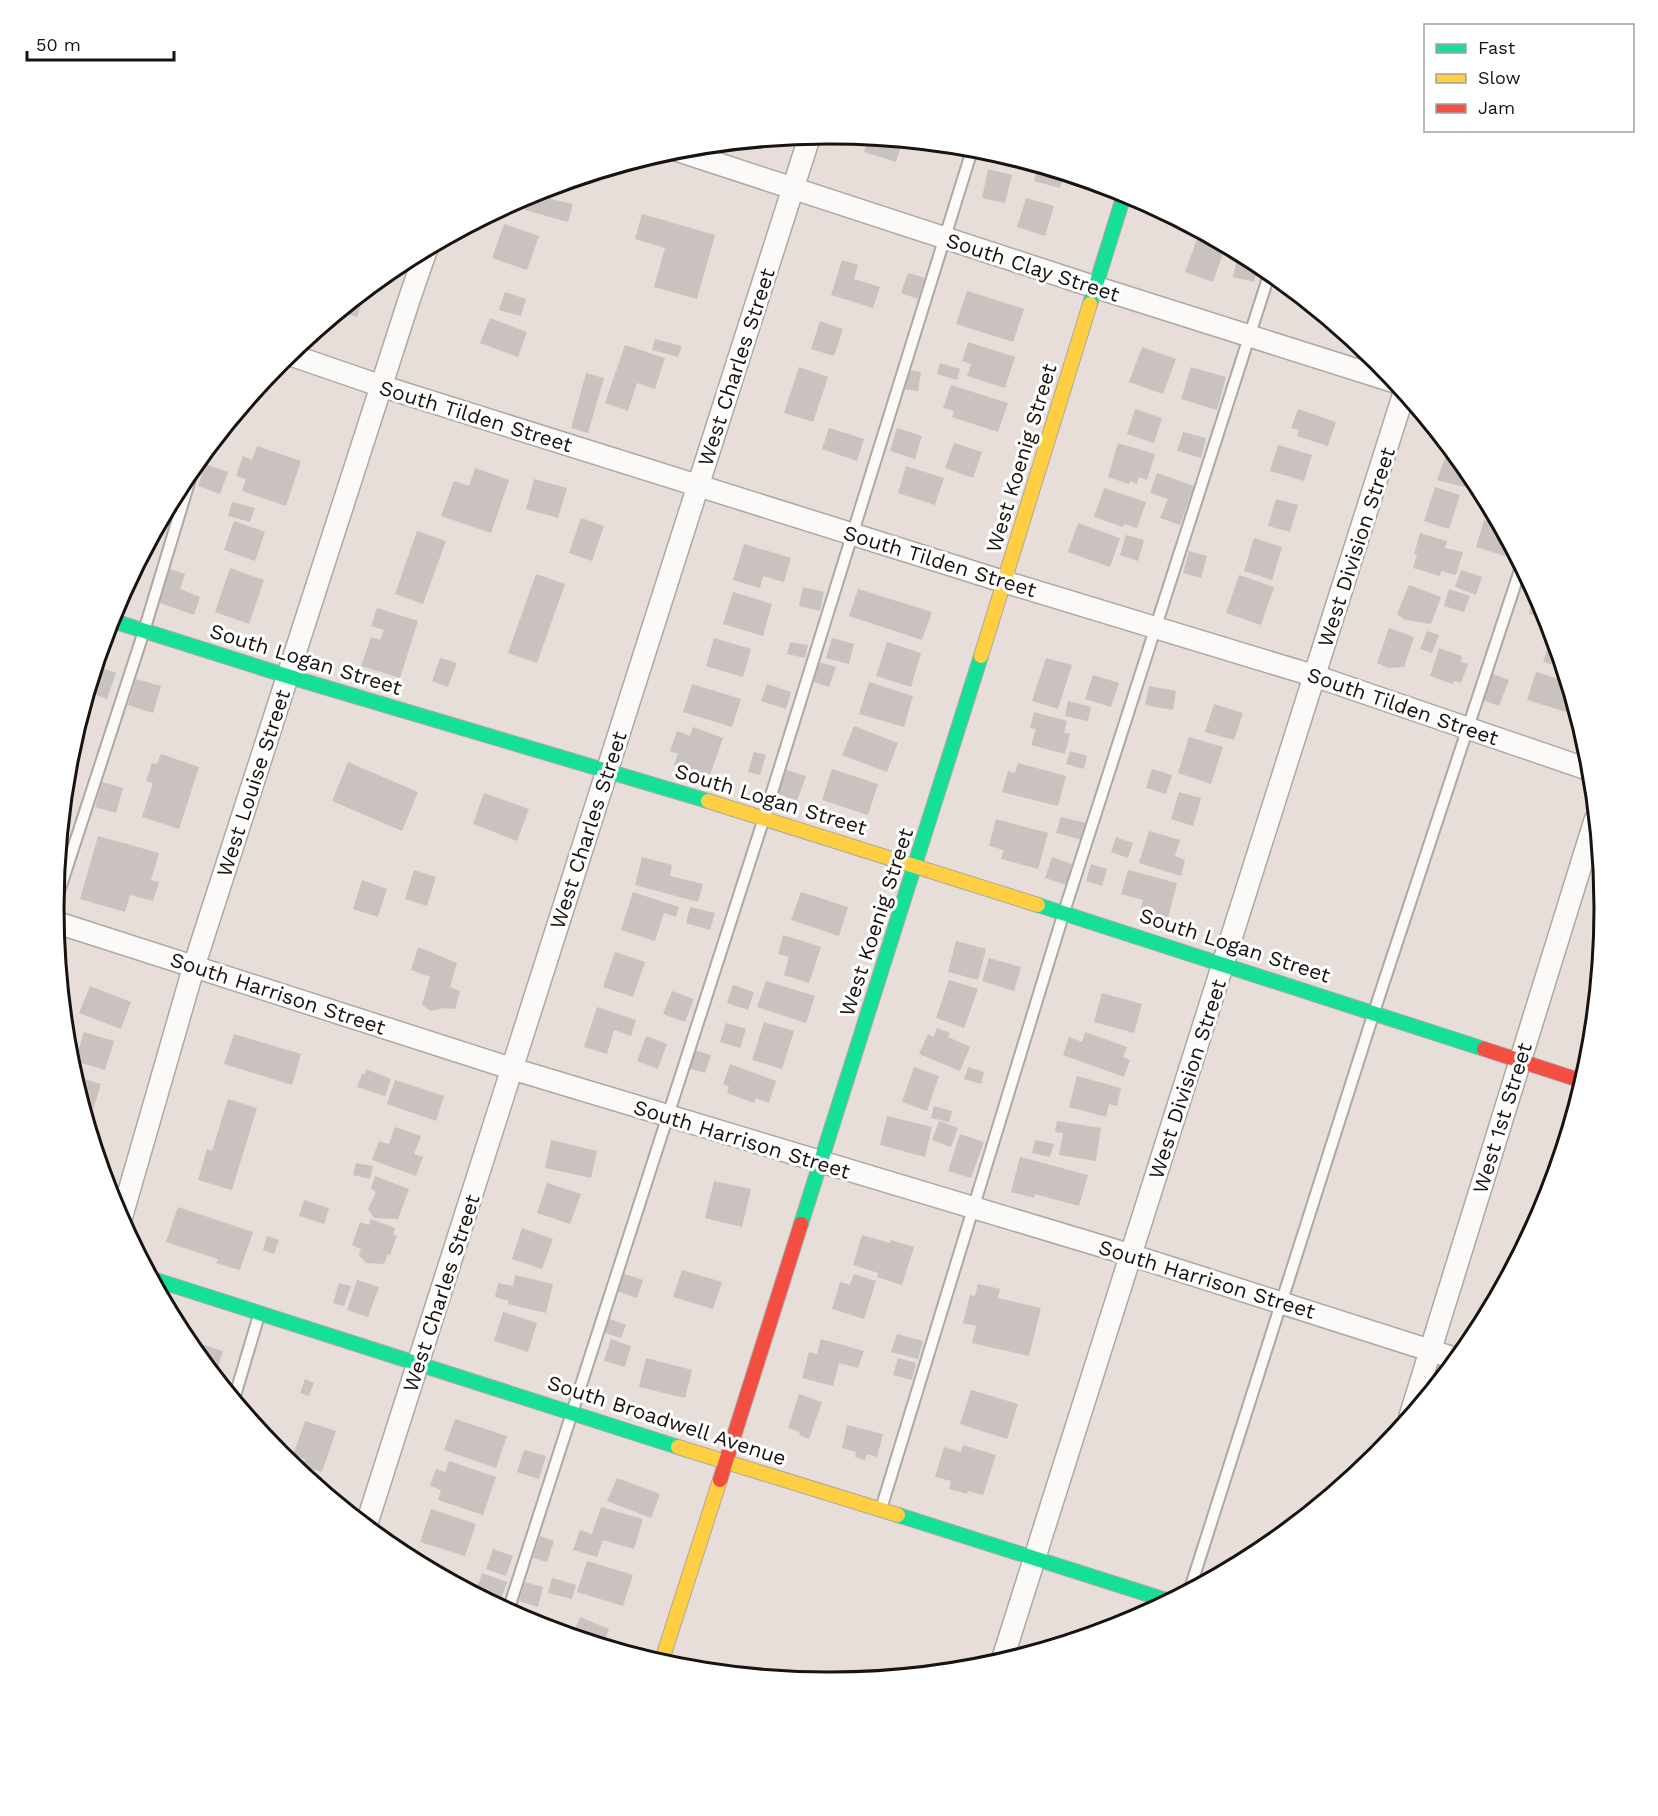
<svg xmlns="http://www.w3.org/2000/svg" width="1658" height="1816" font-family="'Work Sans',sans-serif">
	<rect width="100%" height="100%" fill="#e7ded9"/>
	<path fill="#c9c2be" d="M869,137L903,140L896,162L864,152Z
		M998,153L1026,162L1024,167L996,158Z
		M1038,165L1064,173L1060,188L1034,181Z
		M988,169L1012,175L1005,203L982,198Z
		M555,185L551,199L573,204L568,222L525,210L529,197L525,196Z
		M1026,198L1054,206L1045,236L1017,227Z
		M642,214L715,235L697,299L654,287L665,248L635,239Z
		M504,224L539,236L527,270L492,258Z
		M1197,239L1225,248L1213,282L1185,272Z
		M1237,259L1259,264L1254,282L1233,277Z
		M842,260L858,265L854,279L880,287L873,308L831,295Z
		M908,273L925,278L918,299L901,293Z
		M967,291L1024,309L1013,342L956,324Z
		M505,292L526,299L521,316L499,310Z
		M361,294L364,295L357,317L340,312Z
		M490,318L527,332L518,357L480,343Z
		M820,321L843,329L834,356L811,349Z
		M655,339L682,346L678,357L652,350Z
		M968,342L1015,357L1005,388L967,376L971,364L962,361Z
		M625,345L665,358L655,389L637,383L628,411L605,403Z
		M1142,347L1176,359L1163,394L1129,382Z
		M940,363L960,369L957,380L937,374Z
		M799,367L828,377L813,422L784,413Z
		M1191,367L1226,377L1217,410L1181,399Z
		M909,370L921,372L918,391L905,389Z
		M586,373L604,378L588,433L571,428Z
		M951,385L1008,403L998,432L952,417L954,411L943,408Z
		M1135,409L1162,418L1154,443L1127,434Z
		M1298,409L1336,422L1328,446L1297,436L1299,430L1291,428Z
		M829,428L864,439L857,461L822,449Z
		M897,428L922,436L915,459L890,451Z
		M1183,432L1206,438L1201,458L1177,451Z
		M954,443L982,452L973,478L945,468Z
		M1118,443L1155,454L1147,480L1139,477L1137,484L1130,481L1129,484L1108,477Z
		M1278,445L1312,455L1304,481L1270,471Z
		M257,446L301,461L286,506L242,491L246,479L236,476L243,456L252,460Z
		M1449,447L1474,478L1480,491L1437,480Z
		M205,464L228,472L220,494L198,486Z
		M906,466L944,478L935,505L898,493Z
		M475,468L509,480L491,533L441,516L454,481L469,486Z
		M1157,473L1194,486L1180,525L1160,518L1168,499L1150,493Z
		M534,479L567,488L558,518L526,509Z
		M1435,487L1460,495L1449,529L1424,521Z
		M1104,488L1146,502L1137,528L1124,524L1123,527L1094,517Z
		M1276,499L1298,505L1290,532L1268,526Z
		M232,502L255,508L250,522L228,516Z
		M581,518L604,526L592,561L569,553Z
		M1484,520L1499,525L1509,544L1505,556L1476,547Z
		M234,521L265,532L255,561L224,550Z
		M1078,523L1120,538L1110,567L1068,552Z
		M417,531L446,541L423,604L395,594Z
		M1420,533L1447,541L1445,548L1463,552L1456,575L1441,571L1440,576L1413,568L1417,554H1414Z
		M1126,535L1144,540L1138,561L1120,555Z
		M1254,538L1282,547L1272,580L1244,571Z
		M744,544L791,558L784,582L763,576L760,588L733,580Z
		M1189,551L1207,556L1201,578L1183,573Z
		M230,568L264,580L249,624L215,612Z
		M170,569L185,574L180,589L200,597L194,615L157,602Z
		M1461,570L1482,577L1476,595L1455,587Z
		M536,574L565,584L537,663L508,653Z
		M1239,575L1274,587L1261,625L1226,613Z
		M1530,584L1545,612L1547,619L1529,614L1533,597L1527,595Z
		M1409,585L1441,597L1431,624L1405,620L1397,614Z
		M803,587L824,592L820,611L799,606Z
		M858,589L932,612L922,640L849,616Z
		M1449,589L1470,596L1464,612L1444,606Z
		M733,592L772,604L763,636L723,624Z
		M377,608L418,621L400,678L361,666L371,637L380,640L384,630L371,626Z
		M1389,628L1414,637L1404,667L1388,668L1377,663Z
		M1427,631L1439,635L1432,653L1420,649Z
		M1551,637L1553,638L1562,667L1543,662Z
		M714,638L751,649L743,677L706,666Z
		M832,638L854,644L849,664L826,658Z
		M790,642L808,645L805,658L787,654Z
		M887,642L921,653L911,687L876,676Z
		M1439,648L1462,656L1461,662L1468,664L1461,683L1454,681L1453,684L1430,676Z
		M440,658L457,663L448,687L432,681Z
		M1046,658L1072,665L1058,709L1032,701Z
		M816,661L836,667L829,687L810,681Z
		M96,666L116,673L107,699L88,692Z
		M1536,672L1566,681L1577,715L1527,700Z
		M1493,674L1509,680L1499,706L1483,700Z
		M1093,675L1119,683L1111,707L1085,699Z
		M136,679L161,686L153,713L128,705Z
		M869,682L913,696L904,727L859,714Z
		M692,684L741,699L732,727L683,712Z
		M767,684L791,692L786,709L761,701Z
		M1149,686L1176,691L1173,710L1145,705Z
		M1068,701L1091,707L1088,721L1065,716Z
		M1214,704L1243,713L1234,740L1205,732Z
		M1034,712L1067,721L1064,733L1070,734L1065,754L1031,745L1036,729L1030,728Z
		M854,726L898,743L887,772L842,755Z
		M693,727L723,738L709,778L674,765L678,754L670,751L677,731L690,736Z
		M1189,737L1223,747L1211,784L1178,773Z
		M1070,751L1087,756L1084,769L1066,764Z
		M754,752L766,755L760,775L748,772Z
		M161,754L199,767L179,829L142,817L153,783L146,781L152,763L157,764Z
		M348,762L418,792L402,831L332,801Z
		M1018,763L1066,776L1058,806L1002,792L1008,771L1015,773Z
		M68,766L74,769L72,774L76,776L70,793L65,792Z
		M784,769L806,776L797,801L776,793Z
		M832,769L878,784L868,815L822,800Z
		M1152,769L1172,775L1166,794L1146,788Z
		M102,782L123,788L116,813L95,807Z
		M1179,792L1201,798L1193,826L1171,819Z
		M484,793L529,809L517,841L473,824Z
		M1061,817L1086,823L1082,840L1056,833Z
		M996,819L1048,833L1038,869L1001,859L1004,850L989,846Z
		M1149,831L1180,840L1175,856L1185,860L1181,876L1139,863Z
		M98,836L159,853L151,880L159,882L153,901L130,895L125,912L80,899Z
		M1116,837L1133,843L1128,858L1111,852Z
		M642,857L672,865L670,876L703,884L698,902L635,885Z
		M1052,857L1072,864L1066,885L1045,878Z
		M1091,864L1107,869L1102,886L1086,881Z
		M414,870L436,877L427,906L405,899Z
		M1128,870L1177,883L1168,918L1140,911L1143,900L1121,894Z
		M362,880L387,889L378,917L353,909Z
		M633,892L679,907L676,917L664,913L655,941L621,930Z
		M801,892L848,907L839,936L791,920Z
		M690,907L715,913L710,930L686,923Z
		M783,935L821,947L809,983L784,975L789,957L778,954Z
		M956,941L986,949L978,980L948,972Z
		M418,947L457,963L450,987L460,991L455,1009L443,1008L431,1011L422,1005L430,977L411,970Z
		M615,952L645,962L633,997L603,987Z
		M989,958L1021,967L1014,991L982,981Z
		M949,980L978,989L964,1028L936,1018Z
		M766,981L815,996L806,1023L757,1007Z
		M733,985L754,992L748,1010L727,1003Z
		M90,986L131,1002L121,1029L79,1013Z
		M672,991L694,999L685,1022L663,1014Z
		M1102,993L1142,1004L1134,1033L1094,1022Z
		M597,1007L636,1020L631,1036L614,1030L607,1054L584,1047Z
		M764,1022L794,1031L782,1069L752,1060Z
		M726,1023L746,1029L740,1048L720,1042Z
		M937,1028L950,1033L948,1037L970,1047L960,1071L919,1054L928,1034L933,1037Z
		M84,1032L114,1041L105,1070L75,1061Z
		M1085,1032L1127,1047L1123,1057L1130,1060L1124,1077L1063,1055L1069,1037L1082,1042Z
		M234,1034L301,1054L292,1085L224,1064Z
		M646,1036L667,1044L658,1069L637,1061Z
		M67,1040L77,1043L70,1064L69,1059Z
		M694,1050L711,1055L705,1073L688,1068Z
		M730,1064L776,1081L769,1103L756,1098L754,1103L727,1093L729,1087L723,1084Z
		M914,1067L939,1076L927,1111L902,1102Z
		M968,1067L984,1072L981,1084L964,1079Z
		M366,1069L391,1079L385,1096L357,1087L362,1074H365Z
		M1077,1076L1121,1088L1117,1106L1109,1104L1106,1117L1069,1107Z
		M78,1077L101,1084L90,1119H87L76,1083Z
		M395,1080L444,1096L436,1121L387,1104Z
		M228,1099L257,1108L232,1190L198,1180L207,1149L212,1151Z
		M934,1106L952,1111L949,1122L931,1118Z
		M887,1116L932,1127L925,1157L880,1145Z
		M939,1121L958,1128L951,1147L932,1140Z
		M1057,1121L1101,1128L1096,1161L1059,1155L1063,1133L1055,1132Z
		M395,1127L421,1136L414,1154L423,1157L416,1176L372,1160L379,1141L389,1144Z
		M960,1134L984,1142L971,1178L948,1171Z
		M551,1140L597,1151L591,1178L545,1168Z
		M1035,1140L1054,1144L1050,1157L1032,1153Z
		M1020,1157L1088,1175L1079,1206L1035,1194L1034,1198L1011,1192Z
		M356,1163L373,1166L370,1179L353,1175Z
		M375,1176L409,1189L398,1219L374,1218L368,1209L376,1192L371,1188Z
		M714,1181L751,1189L742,1227L705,1218Z
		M547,1183L581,1194L570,1224L537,1213Z
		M304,1200L329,1208L324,1224L299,1216Z
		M178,1207L253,1232L240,1270L216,1263L218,1259L166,1242Z
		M371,1219L395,1228L393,1235L397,1236L390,1255L388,1254L384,1264L366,1263L359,1255L361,1249L352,1245L360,1222L369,1225Z
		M522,1228L553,1239L542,1269L512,1259Z
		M862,1235L890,1243L891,1240L914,1247L902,1285L877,1277L878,1273L853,1265Z
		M267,1236L279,1240L274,1254L263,1250Z
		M682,1270L722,1282L713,1309L673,1297Z
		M622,1273L643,1280L637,1298L616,1291Z
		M854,1274L876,1281L864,1319L832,1309L840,1282L850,1285Z
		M515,1275L553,1284L546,1313L508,1304L509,1301L495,1297L498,1283L513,1286Z
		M357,1280L379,1287L368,1317L347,1310Z
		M339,1283L351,1286L344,1306L333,1303Z
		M978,1284L1000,1289L998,1298L1041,1308L1029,1356L972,1343L976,1326L963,1323L970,1295L975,1296Z
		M503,1312L537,1323L528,1352L494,1341Z
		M607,1318L626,1325L621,1338L602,1332Z
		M897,1334L923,1341L918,1359L891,1352Z
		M185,1339L223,1351L215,1375L213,1373Z
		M611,1339L631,1346L625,1367L604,1361Z
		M821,1339L864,1351L858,1368L839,1363L833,1386L802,1378L809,1352L817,1354Z
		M646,1358L692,1370L685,1398L639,1387Z
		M898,1358L916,1363L912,1380L893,1375Z
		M305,1379L314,1383L309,1396L300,1393Z
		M971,1390L1018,1404L1007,1439L960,1424Z
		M799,1394L822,1402L809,1439L799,1435L800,1432L788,1428Z
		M455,1419L507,1436L496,1468L444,1450Z
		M305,1421L336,1431L322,1472L303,1466L305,1459L293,1455Z
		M847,1425L883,1434L877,1457L867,1454L865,1460L855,1457L856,1452L842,1448Z
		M963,1445L996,1455L983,1495L968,1491L967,1494L949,1489L951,1481L935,1477L944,1447L961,1452Z
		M524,1450L546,1456L539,1479L517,1472Z
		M449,1461L496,1477L483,1515L438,1500L441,1490L430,1486L436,1469L445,1472Z
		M296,1468L322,1477L319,1487Z
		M617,1478L660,1494L651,1518L607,1501Z
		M601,1507L643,1519L634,1549L603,1540L597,1557L573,1550L580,1530L592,1534Z
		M431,1509L476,1524L465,1556L420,1542Z
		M540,1536L554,1541L547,1562L533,1558Z
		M493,1549L513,1556L506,1576L486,1569Z
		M587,1561L633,1575L623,1606L577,1592Z
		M482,1573L507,1582L501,1599L476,1591Z
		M552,1578L576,1585L572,1599L548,1593Z
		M525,1582L543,1587L538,1607L519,1601Z
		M580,1617L609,1629L603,1645L572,1636Z"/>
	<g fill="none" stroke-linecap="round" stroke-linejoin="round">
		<g stroke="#aea7a3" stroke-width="14">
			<path id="lane" d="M54,907L144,631L194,466
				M234,1399L259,1315
				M881,1509L1064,912L1270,272
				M1190,1589L1374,1012L1521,567
				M508,1611L764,818L973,147"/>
		</g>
		<g stroke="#aea7a3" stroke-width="24">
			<path id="street" d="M673,149L1095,287L1395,382
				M288,354L381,386L1005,582L1315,676L1590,770
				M55,922L513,1069L1131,1255L1457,1359
				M121,1219L194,966L410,297L427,248
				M1410,1416L1595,820
				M366,1526L810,135
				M1002,1661L1404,393"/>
		</g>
		<g stroke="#aea7a3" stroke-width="16">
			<path id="fast" d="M1090,304L1125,192
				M110,620L287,676L708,801
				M1038,905L1484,1049
				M801,1224L981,656
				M153,1279L678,1447
				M898,1515L1169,1601"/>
		</g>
		<g stroke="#aea7a3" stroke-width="16">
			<path id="slow" d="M981,656L1090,304
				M708,801L1038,905
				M678,1447L898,1515
				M661,1663L720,1480"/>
		</g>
		<g stroke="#aea7a3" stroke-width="16">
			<path id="jam" d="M1484,1049L1582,1081
				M720,1480L801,1224"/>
		</g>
		<use href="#lane" stroke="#fbfaf9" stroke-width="10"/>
		<use href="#street" stroke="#fbfaf9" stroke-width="21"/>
		<use href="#fast" stroke="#16e098" stroke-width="14"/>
		<use href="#slow" stroke="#ffcf43" stroke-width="14"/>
		<use href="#jam" stroke="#f24e42" stroke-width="14"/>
	</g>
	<g text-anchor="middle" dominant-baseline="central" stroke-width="6" stroke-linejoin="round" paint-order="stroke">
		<g font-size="21" fill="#181310" stroke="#fff">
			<text transform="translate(1033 267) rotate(18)">South Clay Street</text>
			<text transform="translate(736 367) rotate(-72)">West Charles Street</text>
			<text transform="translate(476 416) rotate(17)">South Tilden Street</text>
			<text transform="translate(1021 458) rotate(-73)">West Koenig Street</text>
			<text transform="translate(1356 547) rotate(-72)">West Division Street</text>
			<text transform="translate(940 561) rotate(17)">South Tilden Street</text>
			<text transform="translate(306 659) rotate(17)">South Logan Street</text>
			<text transform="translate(1403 706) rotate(19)">South Tilden Street</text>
			<text transform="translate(253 783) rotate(-72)">West Louise Street</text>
			<text transform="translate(771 799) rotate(17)">South Logan Street</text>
			<text transform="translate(588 830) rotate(-72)">West Charles Street</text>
			<text transform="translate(876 922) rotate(-72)">West Koenig Street</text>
			<text transform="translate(1235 945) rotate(18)">South Logan Street</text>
			<text transform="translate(278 993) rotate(18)">South Harrison Street</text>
			<text transform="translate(1187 1079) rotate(-72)">West Division Street</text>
			<text transform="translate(1502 1118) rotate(-73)">West 1st Street</text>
			<text transform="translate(742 1139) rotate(17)">South Harrison Street</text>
			<text transform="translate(1207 1279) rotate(17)">South Harrison Street</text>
			<text transform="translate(441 1293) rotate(-72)">West Charles Street</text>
			<text transform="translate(667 1420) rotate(18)">South Broadwell Avenue</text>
		</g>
	</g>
	<path d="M0 0H1658V1816H0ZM828 144H830A764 764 0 0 1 1594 908V908A764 764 0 0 1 830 1672H828A764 764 0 0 1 64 908V908A764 764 0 0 1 828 144Z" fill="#fff" fill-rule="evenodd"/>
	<path fill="none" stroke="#181310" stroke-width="3" d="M828 144H830A764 764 0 0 1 1594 908V908A764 764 0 0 1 830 1672H828A764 764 0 0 1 64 908V908A764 764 0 0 1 828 144Z"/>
	<rect x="1424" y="24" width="210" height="108" fill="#ffffff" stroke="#a3a19f" stroke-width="1.5"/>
	<rect x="1436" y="44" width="30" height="9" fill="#16e098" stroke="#a3a19f" stroke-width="1.5"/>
	<text x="1478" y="54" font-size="18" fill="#181310">Fast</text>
	<rect x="1436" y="74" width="30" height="9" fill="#ffcf43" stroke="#a3a19f" stroke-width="1.5"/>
	<text x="1478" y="84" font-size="18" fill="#181310">Slow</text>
	<rect x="1436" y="104" width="30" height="9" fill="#f24e42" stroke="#a3a19f" stroke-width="1.5"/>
	<text x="1478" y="114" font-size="18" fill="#181310">Jam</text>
	<path d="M27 51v9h147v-9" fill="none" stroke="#181310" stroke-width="3"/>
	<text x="36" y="51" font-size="18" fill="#181310" stroke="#ffffff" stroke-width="4.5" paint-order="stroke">50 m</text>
</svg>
